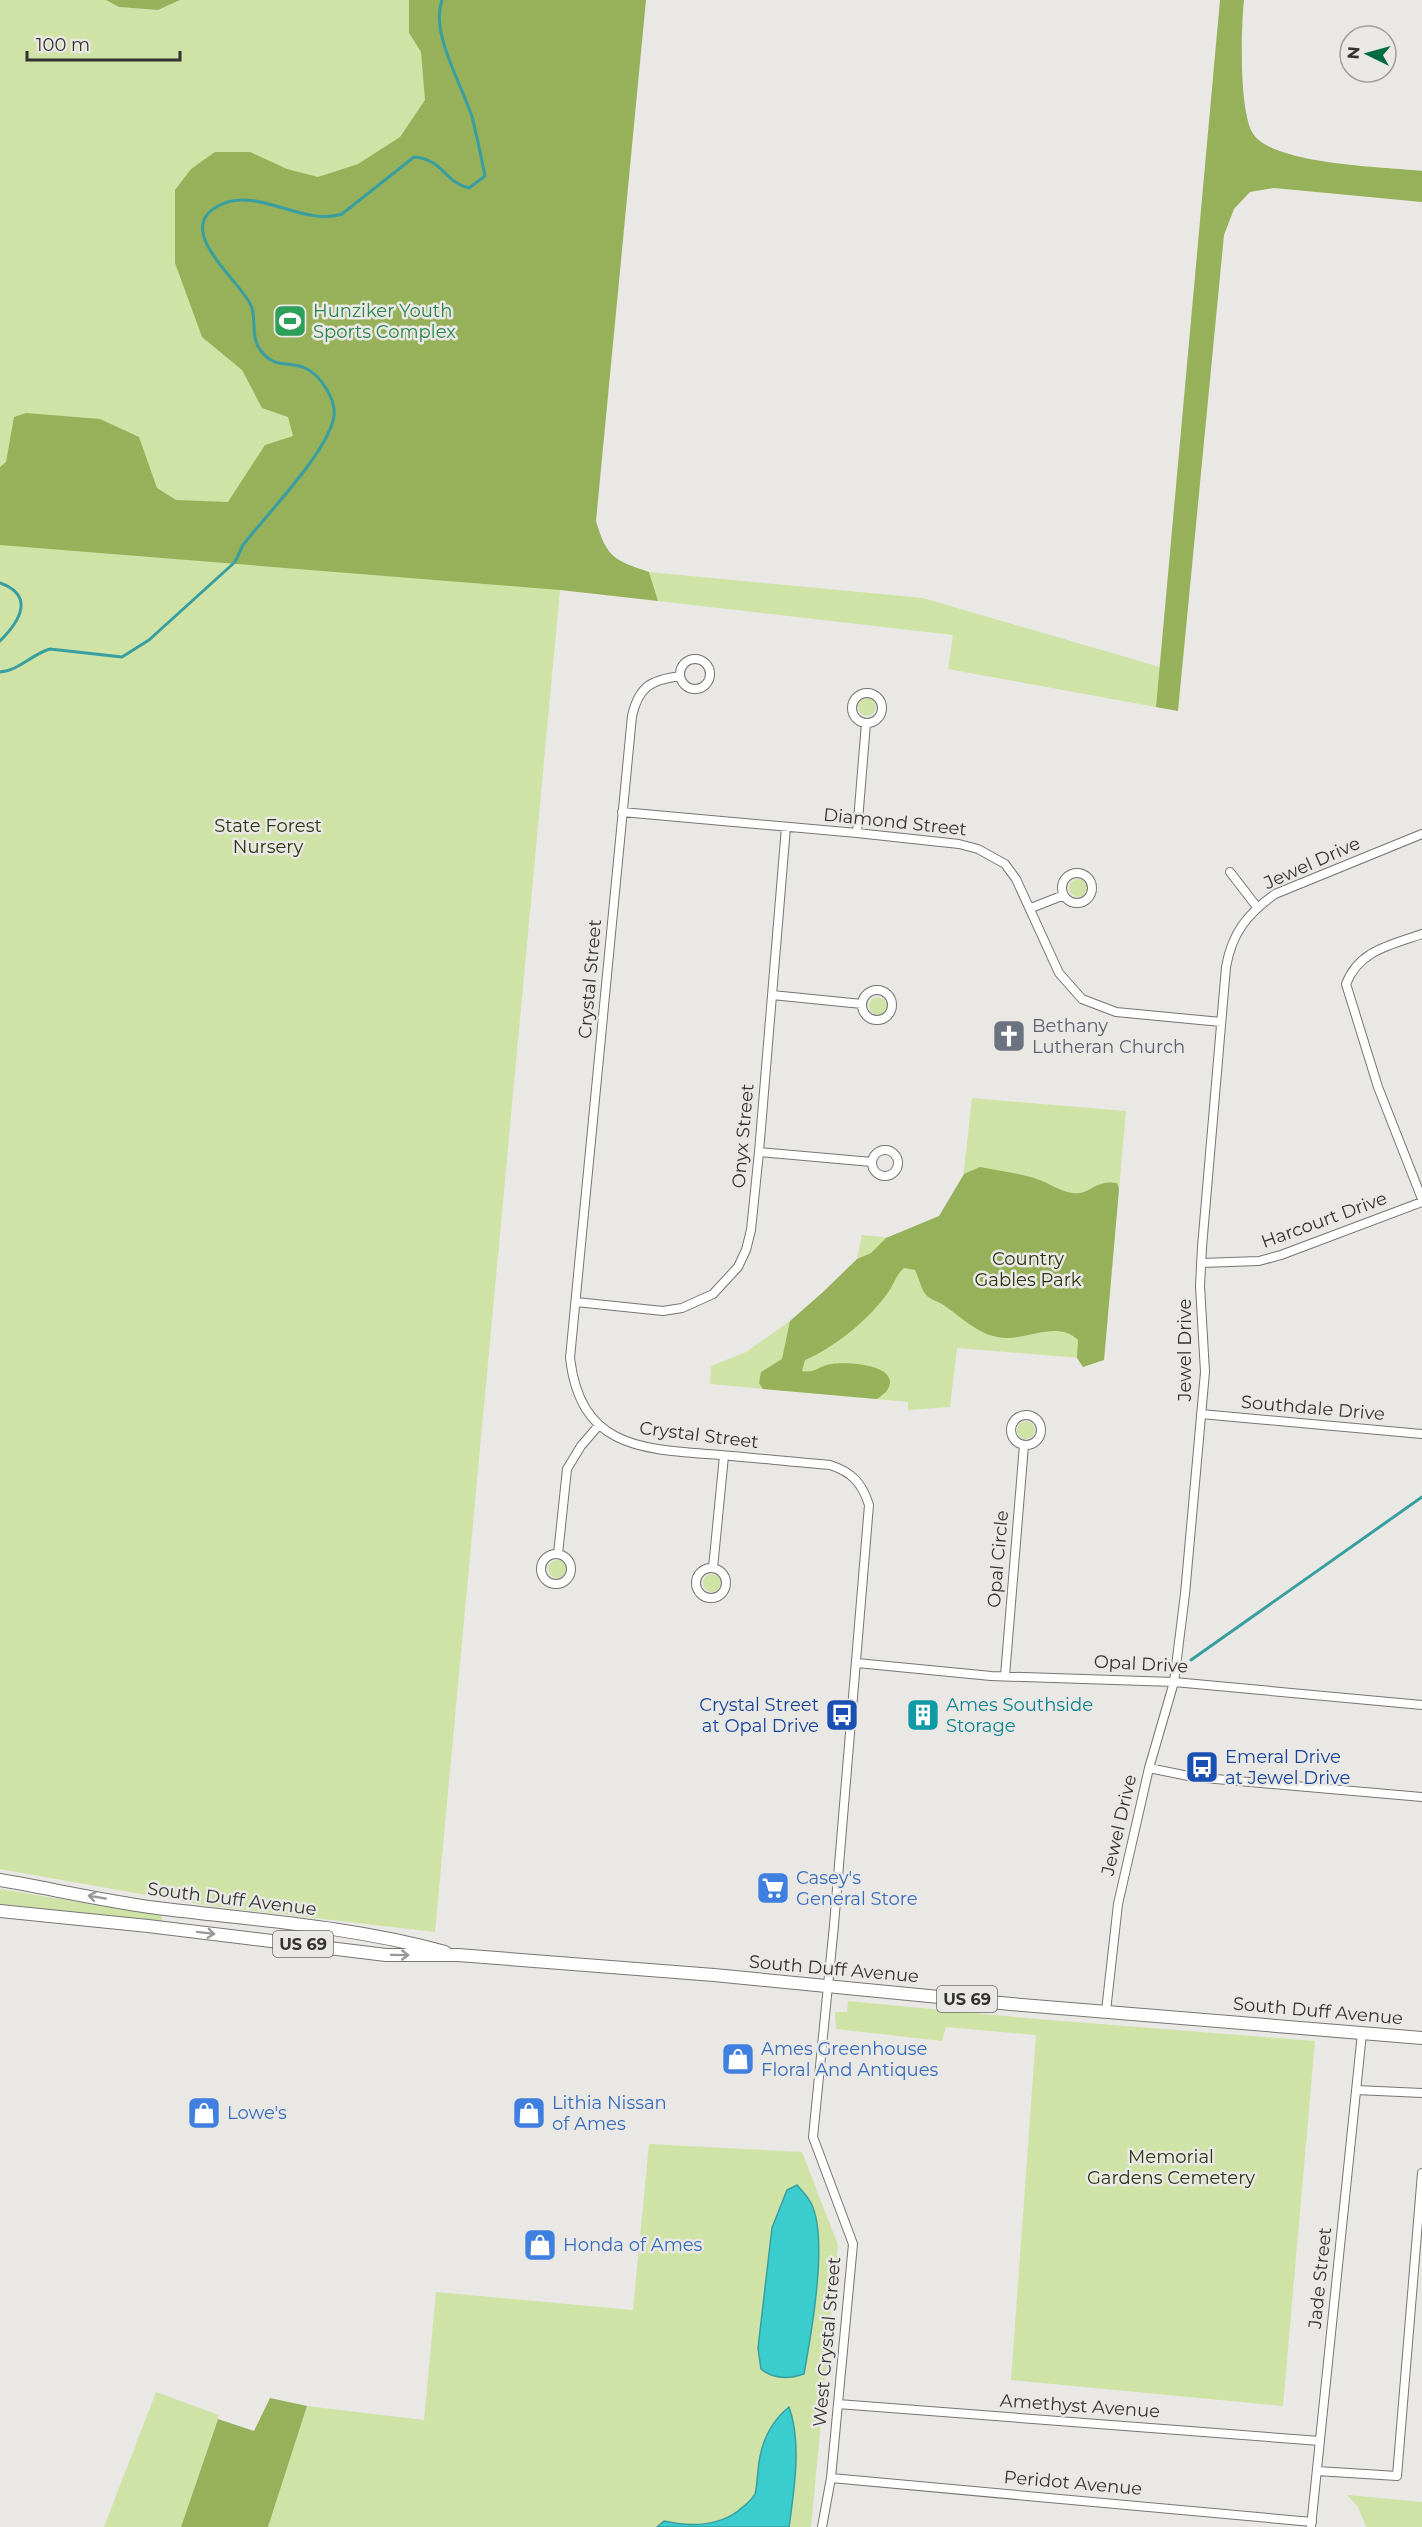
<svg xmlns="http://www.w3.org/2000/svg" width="1422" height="2527" font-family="Montserrat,sans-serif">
	<rect width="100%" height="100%" fill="#eae8e5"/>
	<path fill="#cfe3a6" d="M0,0H106L119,7L158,10L180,0H409V33L421,52L597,98L560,590L435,1932L203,1905L0,1869Z
		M649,572L923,598L1160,667L1156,707L948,669L953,635L658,601Z
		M858 707a9 9 0 1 1 18 0a9 9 0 1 1-18 0Z
		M1069 888a9 9 0 1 1 18 0a9 9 0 1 1-18 0Z
		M869 1006a9 9 0 1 1 18 0a9 9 0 1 1-18 0Z
		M972,1098L1126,1111L1104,1360L957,1348L950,1407L908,1410V1402L710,1384L711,1366L746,1352L790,1321L818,1336L849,1295L862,1235L915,1240L958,1222Z
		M1017 1430a9 9 0 1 1 18 0a9 9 0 1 1-18 0Z
		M548 1569a9 9 0 1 1 18 0a9 9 0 1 1-18 0Z
		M703 1583a9 9 0 1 1 18 0a9 9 0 1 1-18 0Z
		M0,1889L162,1916V1921L0,1904Z
		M848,2001L1037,2019L1315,2041L1283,2406L1011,2380L1036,2035L946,2027L942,2041L836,2029L835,2012H847Z
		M649,2144L802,2152L838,2245L811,2527H268L307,2406L424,2420L436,2292L633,2310Z
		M156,2392L219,2415L181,2527H104Z
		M1347,2495L1422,2502V2527H1366L1358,2507Z"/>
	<path fill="#96b159" d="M106,0H180L158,10L119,7Z
		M409,0H646L596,521C607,558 614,560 649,572L658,601L560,590L0,545V467L6,462L14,417L26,413L100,419L139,437L157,488L176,500L228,502L265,445L293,436L288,417L262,408L242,370L202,337L175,263V190L191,169L215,152H250L287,169L318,177L358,164L400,137L425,100L421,52L409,33Z
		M1220,0H1244C1241,29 1239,107 1252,132C1269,165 1386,167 1422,171V202L1274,188L1250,192L1234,209L1224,235L1178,711L1156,707Z
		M980,1167C999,1171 1019,1173 1037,1179C1049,1183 1059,1191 1072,1193C1089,1196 1095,1179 1117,1183L1119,1189L1104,1360L1083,1367L1077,1358L1078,1340C1059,1321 1031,1338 1007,1338C981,1338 963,1318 942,1304C937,1301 931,1300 926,1295C921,1289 919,1278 915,1270L904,1268C896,1275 895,1282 889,1291C871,1318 834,1348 805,1360L802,1371C815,1374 820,1365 832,1364C846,1362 888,1364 890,1381C890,1390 884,1394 877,1399L763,1389L759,1383L761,1372L782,1359L790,1321L823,1292L857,1259L871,1253L886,1238L939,1216L964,1174Z
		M270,2398L307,2406L268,2527H181L218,2419L254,2431Z"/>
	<path fill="#3bccce" stroke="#389e9f" stroke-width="1.5" d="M797,2185C802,2191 808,2197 811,2203C829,2238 811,2335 804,2374C789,2379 774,2380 761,2369L758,2348L772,2228L787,2190Z
		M789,2407C802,2442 794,2491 789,2527H657L664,2521C690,2527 716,2527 738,2511C744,2506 751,2501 755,2494C757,2488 757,2478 758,2471C760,2446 769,2423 789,2407Z"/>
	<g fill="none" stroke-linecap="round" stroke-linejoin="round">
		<path stroke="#389e9f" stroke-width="3" d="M0,583C36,596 19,622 0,641
			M0,672C18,671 32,654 50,649L122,657L149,640L235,562L243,545C266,515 329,451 334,416C336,400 321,375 305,368C288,361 275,369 261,351C251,339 256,322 252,308C245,284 171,231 218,206C257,185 302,227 342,214L414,157C443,159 444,182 469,188L485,176C481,156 477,136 472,117C462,84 430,34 442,0
			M1191,1660L1422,1497"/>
		<g stroke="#767572" stroke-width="10">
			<path id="minor" d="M680 674a15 15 0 1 1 30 0a15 15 0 1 1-30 0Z
				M680,676C651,680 639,686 632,716L570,1358C581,1450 644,1449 720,1455C757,1458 793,1462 830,1465C852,1472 862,1483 869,1505L834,1925L813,2137L853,2244L831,2478L822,2527
				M852 708a15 15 0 1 1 30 0a15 15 0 1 1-30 0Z
				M622,812L857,833L959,844L978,849L1005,864L1016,879L1059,973L1082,999L1116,1012L1221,1022
				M857,833L866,723
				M1230,872L1257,907
				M1062 888a15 15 0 1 1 30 0a15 15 0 1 1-30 0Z
				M1031,908L1064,895
				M1422,934C1391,945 1359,950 1346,984L1378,1087L1422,1199
				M862 1005a15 15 0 1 1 30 0a15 15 0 1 1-30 0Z
				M772,995L862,1004
				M872 1163a13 13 0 1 1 26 0a13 13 0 1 1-26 0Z
				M759,1152L872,1162
				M1201,1263L1259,1261L1281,1255L1422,1202
				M576,1302L663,1311L682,1308L713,1294L738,1267L746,1250L751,1230L759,1152L786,827
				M1201,1414L1422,1434
				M1011 1430a15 15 0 1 1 30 0a15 15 0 1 1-30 0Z
				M558,1554L567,1469L581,1446L599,1425
				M541 1569a15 15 0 1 1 30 0a15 15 0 1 1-30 0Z
				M696 1583a15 15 0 1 1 30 0a15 15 0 1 1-30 0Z
				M713,1568L724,1456
				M857,1663L991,1676L1174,1682L1422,1705
				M1005,1676L1024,1445
				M1149,1768L1193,1777L1422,1797
				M1106,2011L1118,1904L1149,1768L1174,1682L1185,1594L1205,1372L1200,1286L1202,1247L1226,967C1232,933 1247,914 1275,894L1422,834
				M1356,2090L1422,2093
				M838,2404L1320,2441
				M1317,2471L1397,2476L1422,2173
				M831,2478L1312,2522
				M1311,2527L1362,2033"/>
		</g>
		<g stroke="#767572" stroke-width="14">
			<path id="primary" d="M0,1880C52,1889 105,1901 157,1908C253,1920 351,1926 445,1952
				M0,1911L148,1926L386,1955H458L714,1975L1011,2004L1422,2038"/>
		</g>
		<use href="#minor" stroke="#fff" stroke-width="8"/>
		<use href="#primary" stroke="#fff" stroke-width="12"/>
	</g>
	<defs><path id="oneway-shaft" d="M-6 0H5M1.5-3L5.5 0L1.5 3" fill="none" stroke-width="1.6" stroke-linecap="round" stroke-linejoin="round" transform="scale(1.5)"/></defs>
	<g stroke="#989898">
		<use href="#oneway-shaft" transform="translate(97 1897) rotate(-170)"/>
		<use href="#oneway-shaft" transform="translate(206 1933) rotate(7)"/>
		<use href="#oneway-shaft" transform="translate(400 1955) rotate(1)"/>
	</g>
	<defs>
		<g id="stadium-square" transform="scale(1.725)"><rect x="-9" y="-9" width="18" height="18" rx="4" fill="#2e9e5b" stroke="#eae8e5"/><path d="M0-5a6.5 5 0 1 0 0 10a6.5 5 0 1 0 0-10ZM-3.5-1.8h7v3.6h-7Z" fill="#fff"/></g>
		<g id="church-square" transform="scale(1.725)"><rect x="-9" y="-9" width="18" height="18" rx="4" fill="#6b7280" stroke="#eae8e5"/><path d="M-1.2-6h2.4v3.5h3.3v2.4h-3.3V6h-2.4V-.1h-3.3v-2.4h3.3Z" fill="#fff"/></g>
		<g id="bus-square" transform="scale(1.725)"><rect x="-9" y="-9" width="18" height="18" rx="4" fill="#1a4fb4" stroke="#eae8e5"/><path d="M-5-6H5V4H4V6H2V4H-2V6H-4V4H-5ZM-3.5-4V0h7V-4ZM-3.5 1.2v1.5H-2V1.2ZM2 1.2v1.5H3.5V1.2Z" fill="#fff"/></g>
		<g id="building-square" transform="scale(1.725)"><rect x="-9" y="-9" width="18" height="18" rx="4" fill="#0f9aa8" stroke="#eae8e5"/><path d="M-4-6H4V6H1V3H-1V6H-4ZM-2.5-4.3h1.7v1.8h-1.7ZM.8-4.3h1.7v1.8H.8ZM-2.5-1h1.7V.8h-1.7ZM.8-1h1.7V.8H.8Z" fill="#fff"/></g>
		<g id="supermarket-square" transform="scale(1.725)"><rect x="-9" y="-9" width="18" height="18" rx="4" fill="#3f7fe0" stroke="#eae8e5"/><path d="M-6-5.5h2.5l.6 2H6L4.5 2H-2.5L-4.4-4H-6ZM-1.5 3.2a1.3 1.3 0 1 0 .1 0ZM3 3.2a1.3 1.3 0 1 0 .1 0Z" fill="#fff"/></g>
		<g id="shop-square" transform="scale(1.725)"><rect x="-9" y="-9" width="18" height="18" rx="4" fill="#3f7fe0" stroke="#eae8e5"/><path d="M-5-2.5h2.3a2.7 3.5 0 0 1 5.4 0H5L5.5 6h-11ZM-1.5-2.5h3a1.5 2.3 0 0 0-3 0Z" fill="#fff"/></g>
	</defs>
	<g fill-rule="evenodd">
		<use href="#stadium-square" x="290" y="321"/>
		<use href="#church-square" x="1009" y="1036"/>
		<use href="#bus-square" x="842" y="1715"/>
		<use href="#building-square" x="923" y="1715"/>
		<use href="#bus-square" x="1202" y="1767"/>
		<use href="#supermarket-square" x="773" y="1888"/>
		<use href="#shop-square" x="738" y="2059"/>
		<use href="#shop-square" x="204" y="2113"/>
		<use href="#shop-square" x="529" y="2113"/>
		<use href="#shop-square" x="540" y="2245"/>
	</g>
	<g text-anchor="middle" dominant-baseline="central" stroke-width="5" stroke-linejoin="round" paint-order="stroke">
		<g fill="#eae8e5" stroke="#696967" stroke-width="1.5">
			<rect x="273" y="1931" width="60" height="26" rx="4.5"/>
			<rect x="937" y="1986" width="60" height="26" rx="4.5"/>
		</g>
		<g font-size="16" font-weight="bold" fill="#323231">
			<text x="303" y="1944">US 69</text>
			<text x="967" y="1999">US 69</text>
		</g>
		<g font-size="18" fill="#27864d" stroke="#eae8e5" text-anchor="start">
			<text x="313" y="311">Hunziker Youth<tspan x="313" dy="21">Sports Complex</tspan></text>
		</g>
		<g font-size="18" fill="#323231" stroke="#eae8e5">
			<text transform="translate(895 822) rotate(6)">Diamond Street</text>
			<text transform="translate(1312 863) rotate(-24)">Jewel Drive</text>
			<text transform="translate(590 979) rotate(-85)">Crystal Street</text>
			<text transform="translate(743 1136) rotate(-85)">Onyx Street</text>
			<text transform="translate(1324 1220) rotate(-20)">Harcourt Drive</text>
			<text transform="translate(1185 1350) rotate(-90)">Jewel Drive</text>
			<text transform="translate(1313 1408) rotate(5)">Southdale Drive</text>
			<text transform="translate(699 1435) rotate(7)">Crystal Street</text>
			<text transform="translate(998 1559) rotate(-85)">Opal Circle</text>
			<text transform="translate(1141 1664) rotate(3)">Opal Drive</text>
			<text transform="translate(1119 1825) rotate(-77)">Jewel Drive</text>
			<text transform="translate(232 1899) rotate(7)">South Duff Avenue</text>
			<text transform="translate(834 1969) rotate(5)">South Duff Avenue</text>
			<text transform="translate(1318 2011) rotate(5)">South Duff Avenue</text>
			<text transform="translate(1320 2278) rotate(-84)">Jade Street</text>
			<text transform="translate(827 2342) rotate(-85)">West Crystal Street</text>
			<text transform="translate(1080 2406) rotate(4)">Amethyst Avenue</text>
			<text transform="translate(1073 2483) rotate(5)">Peridot Avenue</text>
		</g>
		<g font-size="18" fill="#2b3510" stroke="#eae8e5">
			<text x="268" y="826">State Forest<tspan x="268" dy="21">Nursery</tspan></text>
			<text x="1028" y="1259">Country<tspan x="1028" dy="21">Gables Park</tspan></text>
			<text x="1171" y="2157">Memorial<tspan x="1171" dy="21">Gardens Cemetery</tspan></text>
		</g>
		<g font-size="18" fill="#5b616d" stroke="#eae8e5" text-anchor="start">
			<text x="1032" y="1026">Bethany<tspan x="1032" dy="21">Lutheran Church</tspan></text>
		</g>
		<g font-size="18" fill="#164399" stroke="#eae8e5" text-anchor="end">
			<text x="819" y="1705">Crystal Street<tspan x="819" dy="21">at Opal Drive</tspan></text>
			<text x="1225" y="1757" text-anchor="start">Emeral Drive<tspan x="1225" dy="21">at Jewel Drive</tspan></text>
		</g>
		<g font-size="18" fill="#0d838f" stroke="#eae8e5" text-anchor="start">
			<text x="946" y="1705">Ames Southside<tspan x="946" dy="21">Storage</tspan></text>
		</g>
		<g font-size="18" fill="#366cbe" stroke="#eae8e5" text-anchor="start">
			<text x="796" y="1878">Casey's<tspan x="796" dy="21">General Store</tspan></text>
			<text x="761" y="2049">Ames Greenhouse<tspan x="761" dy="21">Floral And Antiques</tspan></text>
			<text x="552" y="2103">Lithia Nissan<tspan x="552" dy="21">of Ames</tspan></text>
			<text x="227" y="2113">Lowe's</text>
			<text x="563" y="2245">Honda of Ames</text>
		</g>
	</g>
	<g transform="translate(1368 54) rotate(275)"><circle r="28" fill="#eae8e5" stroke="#a09f9d" stroke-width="1.5"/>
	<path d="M0-4.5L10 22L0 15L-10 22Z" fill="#006a41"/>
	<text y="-9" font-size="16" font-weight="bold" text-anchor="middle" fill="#323231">N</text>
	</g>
	<path d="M27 51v9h153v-9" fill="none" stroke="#323231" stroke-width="3"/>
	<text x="36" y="51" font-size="18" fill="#323231" stroke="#eae8e5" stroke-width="4.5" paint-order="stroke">100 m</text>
</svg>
